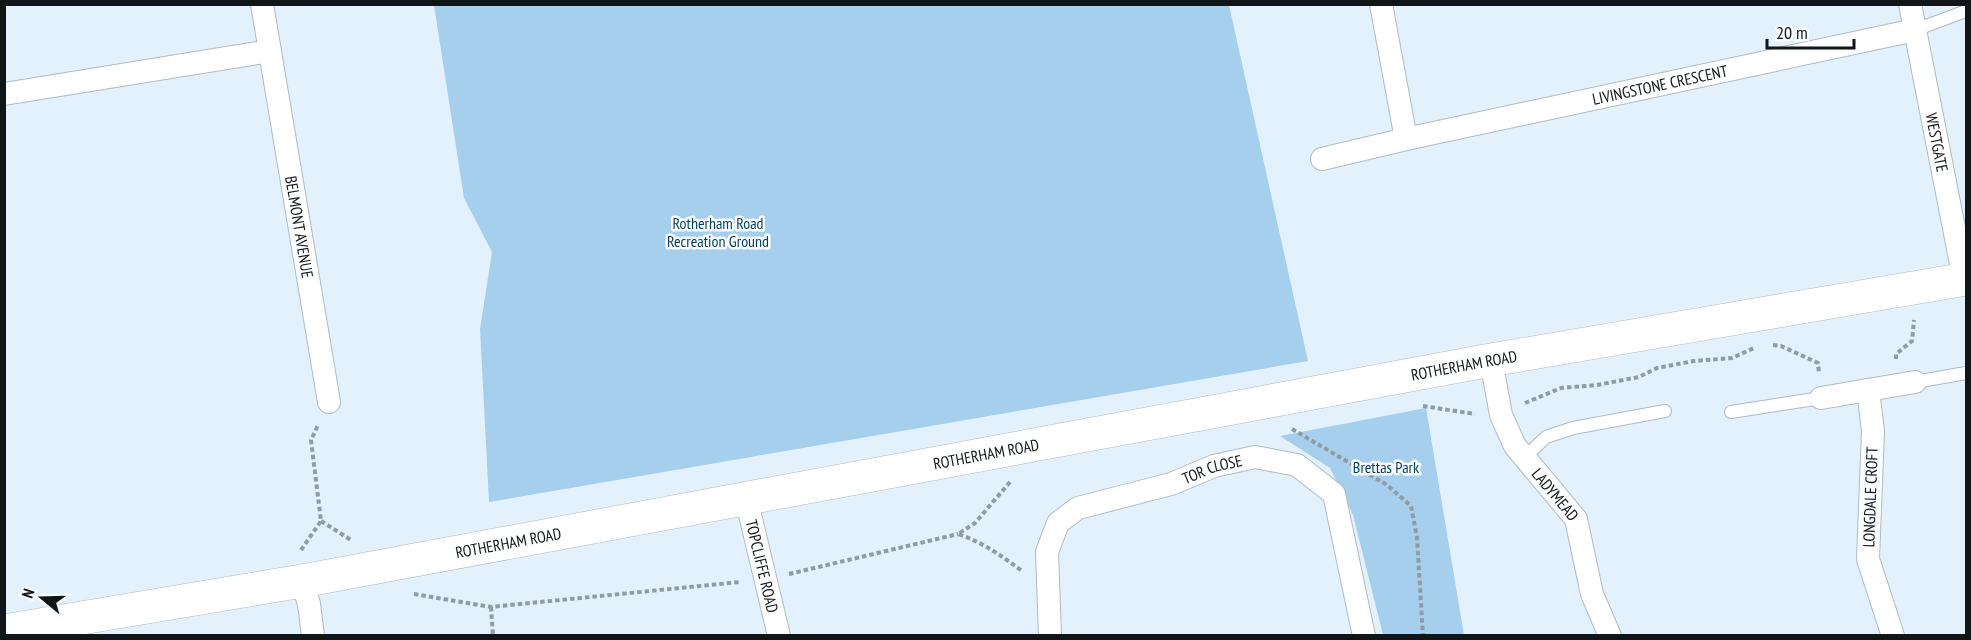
<svg xmlns="http://www.w3.org/2000/svg" width="1971" height="640" font-family="'PT Sans Narrow',sans-serif">
	<rect width="100%" height="100%" fill="#e3f1fc"/>
	<path fill="#a5cfed" d="M434,5H1229L1308,361L489,502L480,329L492,252L464,198Z
		M1426,408L1464,635H1383L1353,515L1330,468L1280,436Z"/>
	<g fill="none" stroke-linecap="round" stroke-linejoin="round">
		<g stroke="#adbbc5" stroke-width="14">
			<path id="lane" d="M1915,30L1966,11
				M1915,382L1966,373
				M1731,412L1821,398
				M1524,458L1546,437L1573,428L1665,411"/>
		</g>
		<g stroke="#adbbc5" stroke-width="24">
			<g id="street">
				<path id="s1" d="M262,4L329,402"/>
				<path d="M1381,4L1406,139"/>
				<path id="s2" d="M1910,4L1964,279"/>
				<path d="M4,94L270,51"/>
				<path id="s3" d="M1322,159L1406,139L1915,30"/>
				<path id="s4" d="M1491,360L1501,415L1515,446L1576,519L1592,594L1610,636"/>
				<path d="M1868,390L1873,431L1868,559L1893,636"/>
				<path d="M1821,398L1915,382"/>
				<path id="s5" d="M746,498L779,636"/>
				<path d="M302,581L309,604L313,636"/>
				<path id="s6" d="M1050,636L1047,552L1058,523L1078,508L1171,484L1214,466L1255,457L1297,465L1334,494L1364,636"/>
			</g>
		</g>
		<g stroke="#adbbc5" stroke-width="34">
			<g id="primary">
				<path id="s7" d="M4,631L302,581L1491,360L1966,279"/>
			</g>
		</g>
		<path stroke="#919ba3" stroke-width="4" stroke-dasharray="4.5 3" stroke-linecap="butt" d="M1773,345L1781,346L1818,363L1819,373
			M1896,359V354L1912,341L1914,320
			M1525,403L1561,388L1597,385L1639,377L1657,368L1694,361L1732,358L1754,348
			M1423,406L1475,414
			M1292,429L1387,485L1411,506L1417,538L1423,636
			M1010,482L975,523L958,534C982,542 1002,556 1022,571
			M321,521L351,540
			M301,550L321,521L311,440L318,425
			M789,574L958,534
			M414,594L491,607L740,582
			M491,607L493,636"/>
		<use href="#lane" stroke="#fff" stroke-width="12"/>
		<use href="#street" stroke="#fff" stroke-width="22"/>
		<use href="#primary" stroke="#fff" stroke-width="33"/>
	</g>
	<g text-anchor="middle" dominant-baseline="central" stroke-width="5" stroke-linejoin="round" paint-order="stroke">
		<g font-size="16" fill="#101518" stroke="#fafdff">
			<text stroke="none"><textPath href="#s3" startOffset="346">LIVINGSTONE CRESCENT</textPath></text>
			<text stroke="none"><textPath href="#s2" startOffset="141">WESTGATE</textPath></text>
			<text stroke="none"><textPath href="#s1" startOffset="226">BELMONT AVENUE</textPath></text>
			<text stroke="none"><textPath href="#s7" startOffset="1484">ROTHERHAM ROAD</textPath></text>
			<text stroke="none"><textPath href="#s7" startOffset="998">ROTHERHAM ROAD</textPath></text>
			<text stroke="none"><textPath href="#s6" startOffset="280">TOR CLOSE</textPath></text>
			<text stroke="none"><textPath href="#s4" startOffset="153">LADYMEAD</textPath></text>
			<text transform="translate(1870 497) rotate(-88)">LONGDALE CROFT</text>
			<text stroke="none"><textPath href="#s7" startOffset="512">ROTHERHAM ROAD</textPath></text>
			<text stroke="none"><textPath href="#s5" startOffset="70">TOPCLIFFE ROAD</textPath></text>
		</g>
		<g font-size="16" fill="#033c5a" stroke="#fafdff">
			<text x="718" y="223">Rotherham Road<tspan x="718" dy="18">Recreation Ground</tspan></text>
			<text x="1386" y="467">Brettas Park</text>
		</g>
	</g>
	<rect width="1971" height="640" fill="none" stroke="#101518" stroke-width="12"/>
	<g transform="translate(42 598) rotate(289)" stroke="#fafdff" stroke-width="4.5" paint-order="stroke">
	<path d="M0-4.5L10 22L0 15L-10 22Z" fill="#101518"/>
	<text y="-9" font-size="16" font-weight="bold" text-anchor="middle" fill="#101518">N</text>
	</g>
	<path d="M1767 39v9h87v-9" fill="none" stroke="#101518" stroke-width="3"/>
	<text x="1776" y="39" font-size="18" fill="#101518" stroke="#fafdff" stroke-width="4.5" paint-order="stroke">20 m</text>
</svg>
